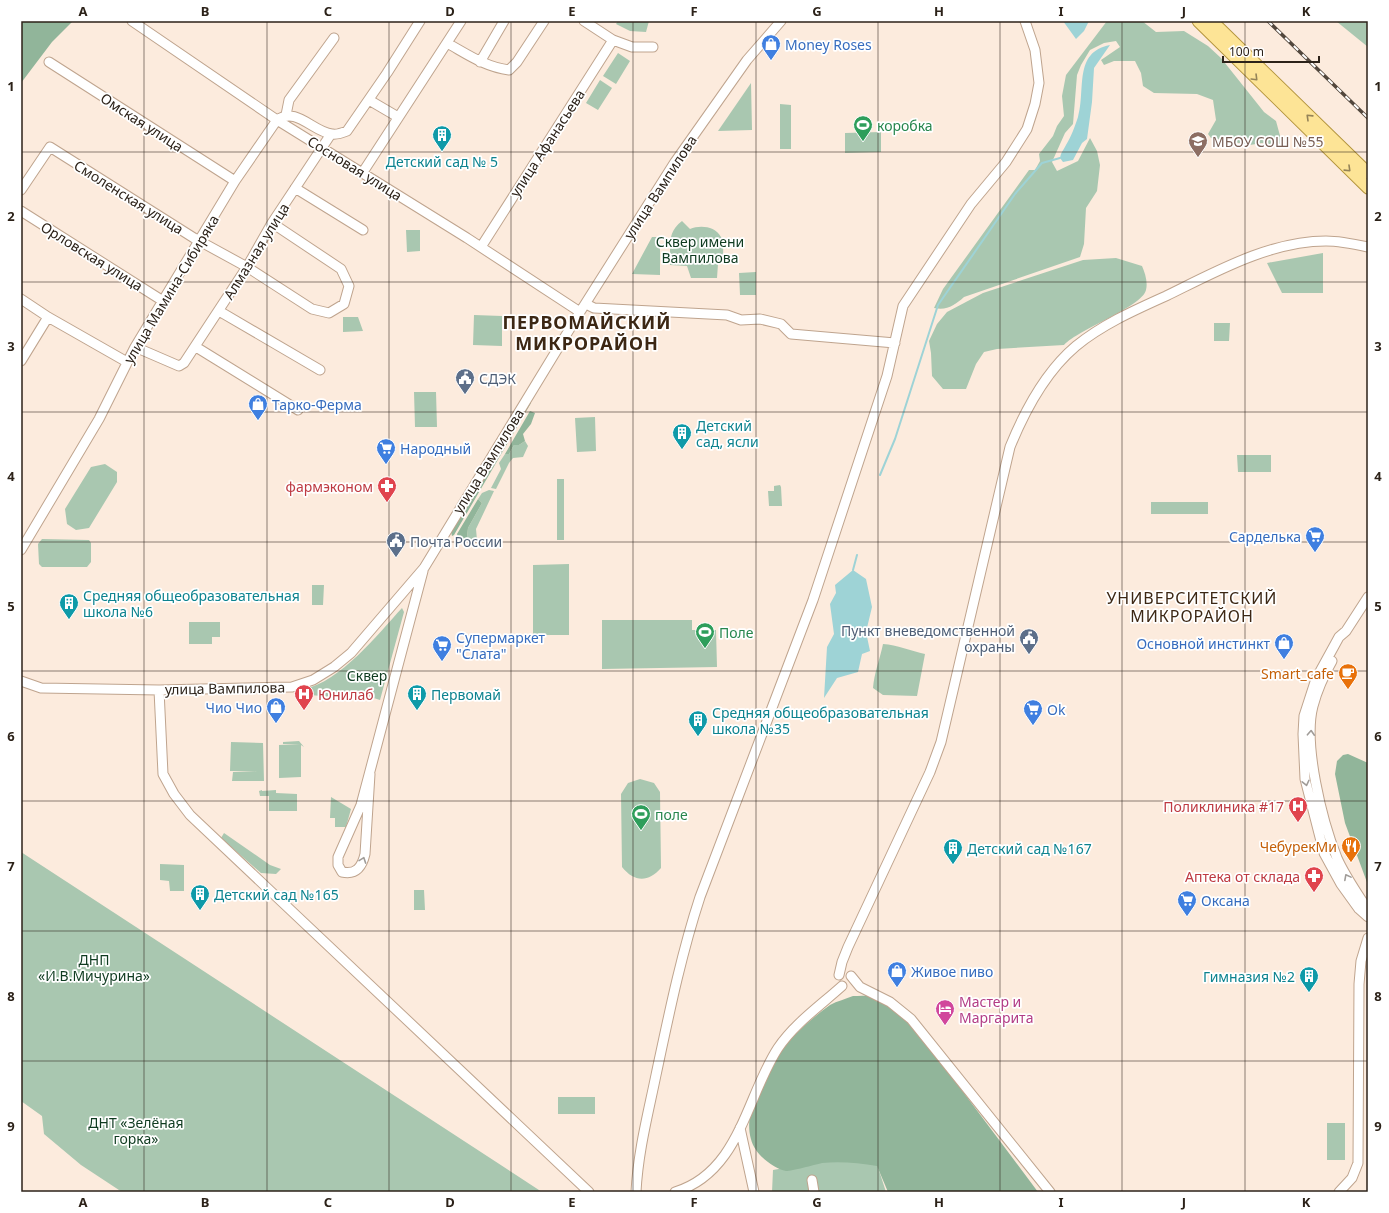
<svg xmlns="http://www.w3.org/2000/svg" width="1389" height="1213" font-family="'Noto Sans',sans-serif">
	<rect width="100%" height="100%" fill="#fcebdd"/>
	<path fill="#a9c7b0" d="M618,21H649L646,32L630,31L616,24Z
		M1107,21H1142L1156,32L1184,31L1208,46L1221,58L1264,112L1276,121L1282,143L1274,145L1262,143L1250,145L1211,138L1208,134L1216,120L1213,100L1197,94L1154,93L1143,86L1141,73L1135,61H1114L1104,65L1101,60L1120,47L1116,41L1104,43L1090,50L1081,65L1077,75L1073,124L1065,133L1052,162L1057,171L1078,161L1090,138L1097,151L1100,165L1097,191L1086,208L1084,244L1080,257L964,297C955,305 947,311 934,308L943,289L1029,170H1035L1040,161L1039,154L1053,136L1057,126L1064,116L1062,96L1066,75Z
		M1336,21H1368V47Z
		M618,53L630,61L616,84L603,76Z
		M600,80L612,88L598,110L586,103Z
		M751,83L752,130L718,131Z
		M780,104L791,105V149H780Z
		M881,132V152L845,153V133Z
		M682,221L690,229C700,225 715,226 721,237C724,242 723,253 723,260L718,264L717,278H691L687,266L670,265C671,247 666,233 682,221Z
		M406,230H420V251L407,252Z
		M652,237H660V275L632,274Z
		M1323,253V293H1282L1267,263Z
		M1116,258L1142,266C1145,273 1148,282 1146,290C1142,307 1079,329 1064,345L997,349L984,352L976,364L966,389H943L932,376L931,353L929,341L937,324L947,312L983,293L1083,260Z
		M756,272V295H740L739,273Z
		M474,315L502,316V346L473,345Z
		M343,317H358L363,331L343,332Z
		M1214,323H1230L1229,341H1214Z
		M414,392H436L437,427H415Z
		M595,417L596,451L577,452L575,418Z
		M525,441L528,446L523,457L513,458L509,463L496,489L491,488L501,469L499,463L505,454H509L514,445H519Z
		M1237,455H1271V472H1238Z
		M105,464L117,472V482L89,528L76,530L67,524L65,509L91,467Z
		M557,479H564V540H557Z
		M780,485L781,487L782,506H769L768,491H774V486Z
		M489,490L494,491L476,529L477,540L461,542L467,537L468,528L482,503L478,499L482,493Z
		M1151,502H1208V514H1151Z
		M42,539L89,540L91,543V562L87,567H42L39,564L38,544Z
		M569,564V635H533V565Z
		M312,585H324L323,605H312Z
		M402,608L404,612L380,700L361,694L349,698L309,695V692H302L304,689C340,682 378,634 402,608Z
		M602,620H692V630H716L717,667L602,669Z
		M189,622H220V637H212V644H189Z
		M883,644C897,645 911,651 925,654L917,696L883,695L873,688C874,673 880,659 883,644Z
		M299,741L304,747L301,745V777L279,778V745L300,744H283V742Z
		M231,742L263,743L264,781H232L233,772L257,771H230Z
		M640,779L654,783L660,792L661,868C648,883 634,882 622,867L621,794L628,783Z
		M262,790V791L276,790V793L297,794V811H269V796H260L259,791Z
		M331,797L351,809L346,827H335V818H330Z
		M224,833L270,865L281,869L276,874L261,873L221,838Z
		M21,852L542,1192H122L81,1165L44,1134L42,1116L21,1101Z
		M160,864L184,865V891H170L169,881L160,880Z
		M414,890H424L425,910H414Z
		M558,1097H595V1114H558Z
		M1327,1123H1345V1160H1327Z
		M873,1152L886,1192H772L773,1170Z"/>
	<path fill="#91b59a" d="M21,21H73L52,42L21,83Z
		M528,401L531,403L454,535L452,536L451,532Z
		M530,411L535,413L531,424L523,434L525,441L519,445H514L509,454H505Z
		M478,499L482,503L468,528L467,537L461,542L459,541L457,534Z
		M1348,754L1368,763V885L1345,823L1335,774L1337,761L1343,755Z
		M853,996C859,996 866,995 872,997C892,1002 906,1019 919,1033L1038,1192H888L877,1166C859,1163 840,1161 822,1163C814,1165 792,1171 786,1171C776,1169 762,1159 756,1150C739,1125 757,1083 773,1060C784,1043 814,1016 830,1005C837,1001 846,999 853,996Z"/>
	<path fill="#9ed3d6" d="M1063,21H1089L1084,31L1076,39Z
		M1110,45L1094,68L1092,102L1087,139L1082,143L1073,160L1063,162L1060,158C1061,152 1063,151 1066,145C1071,137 1075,126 1078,117C1086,90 1073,52 1110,45Z
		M853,570L866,579L872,607L866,632L870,651L862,654L858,672L837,678L824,698L827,647L834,634L830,604L836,593L835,585Z"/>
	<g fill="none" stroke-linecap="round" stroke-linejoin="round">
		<path stroke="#9ed3d6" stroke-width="2" d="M880,475L895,439L938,305L1015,194L1042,163L1060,158
			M853,570L857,555"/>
		<g stroke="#bfa48e" stroke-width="11">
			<path id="minor" d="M132,21L277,120L467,238L580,312
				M584,21L613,40L632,47H653
				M447,43C467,54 485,67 509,70L517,62L544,21
				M49,62L235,181
				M480,62L504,21
				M369,100L398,117
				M286,115L289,100L334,38
				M363,172L461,21
				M295,188L363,230
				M21,190L50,147L194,238L247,267L312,309L329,313L344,304L349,286L341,269L272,223
				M21,211L163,301
				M481,247L613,40
				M21,299L48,317L127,362
				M586,304L594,308L727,315L741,320L760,319L781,324L791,334L895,343
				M219,311L320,370
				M135,347L179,366L184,363L247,267L272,223L331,134
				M196,347L298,410
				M21,361L48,317
				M21,550L99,419L135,347L235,181L277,120C296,106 313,132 332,134C337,135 342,133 347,131L387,73L420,21
				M1368,597L1346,631L1339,637L1316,679L1304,716L1303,734L1305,779L1324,853L1341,884L1359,909L1368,917
				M1332,661C1324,675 1317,691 1313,706C1303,744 1322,821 1337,858C1345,876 1357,893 1368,910
				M21,681L41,688L159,690L292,687L313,680L334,667L351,653L424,568L580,312L675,162L747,60L781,21
				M159,690L163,774L174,794L190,815L589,1192
				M370,774L365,854C362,867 356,875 342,872L338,865V857L361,805L423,571
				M839,975L842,962L848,947L930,772L941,742L1010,447C1025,410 1045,372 1076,346C1103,324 1135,310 1166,296C1215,272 1270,241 1326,241C1340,241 1354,244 1368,247
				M851,976L860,987L890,1002L911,1019L1050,1192
				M740,1128L754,1192
				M812,1180L814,1192
				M636,1192C638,1152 648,1114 656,1075C669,1014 681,955 700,897L813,600L887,376L903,306L971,204L1006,162L1027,129L1035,104L1039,83L1035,50L1025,21
				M675,1192C740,1172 746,1097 778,1048C794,1024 821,1005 842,986
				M1339,1192L1352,1178L1358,1163L1359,984L1361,961L1368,938"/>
		</g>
		<g stroke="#b3943d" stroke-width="13">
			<path id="major" d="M1198,21L1368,188
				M1212,21L1368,173"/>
		</g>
		<use href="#minor" stroke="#fff" stroke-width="9"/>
		<use href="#major" stroke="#fde496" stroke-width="11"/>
		<g stroke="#52473d" stroke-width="3.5">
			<path id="rail" d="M1268,21L1368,118"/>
		</g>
		<use href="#rail" stroke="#fff" stroke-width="2" stroke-dasharray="6" stroke-linecap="butt"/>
	</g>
	<defs><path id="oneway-chevron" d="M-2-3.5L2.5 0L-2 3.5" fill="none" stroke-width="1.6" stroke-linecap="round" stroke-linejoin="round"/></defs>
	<g stroke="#948358">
		<use href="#oneway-chevron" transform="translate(1255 78) rotate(45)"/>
		<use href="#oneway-chevron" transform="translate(1309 117) rotate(-136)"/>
		<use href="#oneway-chevron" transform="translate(1348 169) rotate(44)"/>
	</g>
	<g stroke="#a09c98">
		<use href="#oneway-chevron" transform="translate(1311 733) rotate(-87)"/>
		<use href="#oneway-chevron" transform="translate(1306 783) rotate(77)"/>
		<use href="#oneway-chevron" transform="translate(363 860) rotate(-70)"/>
		<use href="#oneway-chevron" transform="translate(1347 877) rotate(-118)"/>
	</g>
	<path fill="none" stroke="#2c2219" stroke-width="1" stroke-opacity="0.55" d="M144,21V1192M267,21V1192M389,21V1192M511,21V1192M633,21V1192M756,21V1192M878,21V1192M1000,21V1192M1122,21V1192M1245,21V1192M21,152H1368M21,282H1368M21,412H1368M21,542H1368M21,671H1368M21,801H1368M21,931H1368M21,1061H1368"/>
	<defs>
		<g id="shop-pin" transform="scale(1)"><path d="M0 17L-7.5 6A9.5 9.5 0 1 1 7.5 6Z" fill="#3f7fe0" stroke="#fff"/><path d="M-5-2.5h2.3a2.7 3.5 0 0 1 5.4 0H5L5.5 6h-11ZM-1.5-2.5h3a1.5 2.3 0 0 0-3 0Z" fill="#fff"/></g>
		<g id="stadium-pin" transform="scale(1)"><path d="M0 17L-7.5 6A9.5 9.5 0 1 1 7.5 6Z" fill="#2e9e5b" stroke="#fff"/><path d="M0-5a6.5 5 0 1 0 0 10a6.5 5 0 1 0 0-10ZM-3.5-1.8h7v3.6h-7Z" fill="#fff"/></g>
		<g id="building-pin" transform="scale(1)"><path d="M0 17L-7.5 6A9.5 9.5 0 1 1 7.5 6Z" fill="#0f9aa8" stroke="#fff"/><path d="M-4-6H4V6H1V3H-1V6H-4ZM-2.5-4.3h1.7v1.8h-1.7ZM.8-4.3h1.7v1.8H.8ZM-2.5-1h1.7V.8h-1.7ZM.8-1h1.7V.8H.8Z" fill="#fff"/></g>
		<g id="school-pin" transform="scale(1)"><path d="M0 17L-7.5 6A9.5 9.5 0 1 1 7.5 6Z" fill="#8d6e63" stroke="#fff"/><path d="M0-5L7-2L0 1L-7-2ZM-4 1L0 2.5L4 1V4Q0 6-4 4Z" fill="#fff"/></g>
		<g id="civic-pin" transform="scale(1)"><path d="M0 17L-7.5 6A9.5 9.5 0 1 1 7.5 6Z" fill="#5c6f8a" stroke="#fff"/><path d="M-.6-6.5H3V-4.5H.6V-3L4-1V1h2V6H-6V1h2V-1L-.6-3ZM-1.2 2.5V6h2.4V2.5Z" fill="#fff"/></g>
		<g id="supermarket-pin" transform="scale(1)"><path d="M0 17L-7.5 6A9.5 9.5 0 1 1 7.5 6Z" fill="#3f7fe0" stroke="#fff"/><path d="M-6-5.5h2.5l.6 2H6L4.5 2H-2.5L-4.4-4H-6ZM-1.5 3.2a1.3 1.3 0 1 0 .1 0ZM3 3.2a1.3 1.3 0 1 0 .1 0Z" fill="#fff"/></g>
		<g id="pharmacy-pin" transform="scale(1)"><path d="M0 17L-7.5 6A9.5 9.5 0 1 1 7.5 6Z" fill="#e0444e" stroke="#fff"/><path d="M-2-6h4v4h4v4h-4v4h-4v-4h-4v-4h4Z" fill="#fff"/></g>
		<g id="cafe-pin" transform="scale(1)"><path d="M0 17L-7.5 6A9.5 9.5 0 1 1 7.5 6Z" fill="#e8710a" stroke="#fff"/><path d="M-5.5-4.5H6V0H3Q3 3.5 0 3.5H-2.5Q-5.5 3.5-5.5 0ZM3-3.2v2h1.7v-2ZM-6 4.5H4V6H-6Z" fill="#fff"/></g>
		<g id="hospital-pin" transform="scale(1)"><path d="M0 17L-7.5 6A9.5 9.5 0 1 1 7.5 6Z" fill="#e0444e" stroke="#fff"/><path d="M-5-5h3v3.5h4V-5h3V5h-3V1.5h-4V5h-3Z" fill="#fff"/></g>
		<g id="restaurant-pin" transform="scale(1)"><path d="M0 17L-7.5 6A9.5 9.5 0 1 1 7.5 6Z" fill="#e8710a" stroke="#fff"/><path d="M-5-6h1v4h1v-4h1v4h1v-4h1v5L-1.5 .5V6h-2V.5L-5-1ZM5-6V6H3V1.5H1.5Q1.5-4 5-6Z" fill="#fff"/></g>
		<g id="hotel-pin" transform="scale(1)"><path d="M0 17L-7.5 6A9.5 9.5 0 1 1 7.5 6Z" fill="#d1479c" stroke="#fff"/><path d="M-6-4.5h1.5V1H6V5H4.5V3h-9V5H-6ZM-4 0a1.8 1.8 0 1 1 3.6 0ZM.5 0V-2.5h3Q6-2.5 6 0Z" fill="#fff"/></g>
	</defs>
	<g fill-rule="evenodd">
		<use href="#shop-pin" x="771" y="44"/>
		<use href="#stadium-pin" x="863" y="125"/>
		<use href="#building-pin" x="442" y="135"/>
		<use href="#school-pin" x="1198" y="141"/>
		<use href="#civic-pin" x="465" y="378"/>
		<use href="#shop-pin" x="258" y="404"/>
		<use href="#building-pin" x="682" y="433"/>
		<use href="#supermarket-pin" x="386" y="448"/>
		<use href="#pharmacy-pin" x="387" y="486"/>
		<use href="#supermarket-pin" x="1315" y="536"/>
		<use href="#civic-pin" x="396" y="541"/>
		<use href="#building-pin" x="69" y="603"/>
		<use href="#stadium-pin" x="705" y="632"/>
		<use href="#civic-pin" x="1029" y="638"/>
		<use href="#shop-pin" x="1284" y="643"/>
		<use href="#supermarket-pin" x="442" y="645"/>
		<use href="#cafe-pin" x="1348" y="673"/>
		<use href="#hospital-pin" x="304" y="694"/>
		<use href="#building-pin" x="417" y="694"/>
		<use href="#shop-pin" x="276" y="707"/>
		<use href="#supermarket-pin" x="1033" y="709"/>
		<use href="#building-pin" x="698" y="720"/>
		<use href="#hospital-pin" x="1298" y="806"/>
		<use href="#stadium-pin" x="641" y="814"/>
		<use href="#restaurant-pin" x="1351" y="846"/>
		<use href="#building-pin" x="953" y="848"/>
		<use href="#pharmacy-pin" x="1314" y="876"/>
		<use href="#building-pin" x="200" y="894"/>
		<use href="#supermarket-pin" x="1187" y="900"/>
		<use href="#shop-pin" x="897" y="971"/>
		<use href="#building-pin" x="1309" y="976"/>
		<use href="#hotel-pin" x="945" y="1009"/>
	</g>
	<g text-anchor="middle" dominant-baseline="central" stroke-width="3.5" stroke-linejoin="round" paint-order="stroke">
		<g font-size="14" fill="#366cbe" stroke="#fff" text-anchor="start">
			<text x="785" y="44">Money Roses</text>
			<text x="272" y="404">Тарко-Ферма</text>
			<text x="400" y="448">Народный</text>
			<text x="1301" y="536" text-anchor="end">Сарделька</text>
			<text x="456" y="637">Супермаркет<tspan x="456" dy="16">"Слата"</tspan></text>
			<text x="1270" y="643" text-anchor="end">Основной инстинкт</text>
			<text x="262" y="707" text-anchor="end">Чио Чио</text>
			<text x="1047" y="709">Ok</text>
			<text x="1201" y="900">Оксана</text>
			<text x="911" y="971">Живое пиво</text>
		</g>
		<g font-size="14" fill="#2c2219" stroke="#fff">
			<text transform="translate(142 122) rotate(33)">Омская улица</text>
			<text transform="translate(547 143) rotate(-57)">улица Афанасьева</text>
			<text transform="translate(355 168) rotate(32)">Сосновая улица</text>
			<text transform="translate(660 187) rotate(-57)">улица Вампилова</text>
			<text transform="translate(129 197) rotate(32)">Смоленская улица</text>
			<text transform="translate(256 251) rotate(-58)">Алмазная улица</text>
			<text transform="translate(92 256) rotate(32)">Орловская улица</text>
			<text transform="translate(171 289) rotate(-59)">улица Мамина-Сибиряка</text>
			<text transform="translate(488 461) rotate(-58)">улица Вампилова</text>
			<text transform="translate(225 688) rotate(-1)">улица Вампилова</text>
		</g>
		<g font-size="14" fill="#27864d" stroke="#fff" text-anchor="start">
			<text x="877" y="125">коробка</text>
			<text x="719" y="632">Поле</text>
			<text x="655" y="814">поле</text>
		</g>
		<g font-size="14" fill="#785e54" stroke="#fff" text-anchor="start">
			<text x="1212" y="141">МБОУ СОШ №55</text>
		</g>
		<g font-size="14" fill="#0d838f" stroke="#fff" text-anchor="start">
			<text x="442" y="161" text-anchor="middle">Детский сад № 5</text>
			<text x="696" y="425">Детский<tspan x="696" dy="16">сад, ясли</tspan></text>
			<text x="83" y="595">Средняя общеобразовательная<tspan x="83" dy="16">школа №6</tspan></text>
			<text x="431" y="694">Первомай</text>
			<text x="712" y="712">Средняя общеобразовательная<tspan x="712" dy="16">школа №35</tspan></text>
			<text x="967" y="848">Детский сад №167</text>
			<text x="214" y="894">Детский сад №165</text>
			<text x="1295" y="976" text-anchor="end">Гимназия №2</text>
		</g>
		<g font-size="14" fill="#0f3b20" stroke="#fff">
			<text x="700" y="241">Сквер имени<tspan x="700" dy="16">Вампилова</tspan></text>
			<text x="367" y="675">Сквер</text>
			<text x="94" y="959">ДНП<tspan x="94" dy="16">«И.В.Мичурина»</tspan></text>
			<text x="136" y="1122">ДНТ «Зелёная<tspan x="136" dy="16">горка»</tspan></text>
		</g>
		<g font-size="14" fill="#4e5e75" stroke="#fff" text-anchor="start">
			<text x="479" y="378">СДЭК</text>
			<text x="410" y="541">Почта России</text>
			<text x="1015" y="630" text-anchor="end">Пункт вневедомственной<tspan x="1015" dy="16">охраны</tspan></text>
		</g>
		<g font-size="14" fill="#be3a42" stroke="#fff" text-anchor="end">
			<text x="373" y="486">фармэконом</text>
			<text x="318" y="694" text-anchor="start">Юнилаб</text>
			<text x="1284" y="806">Поликлиника #17</text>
			<text x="1300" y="876">Аптека от склада</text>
		</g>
		<g font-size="14" fill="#c56008" stroke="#fff" text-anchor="end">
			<text x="1334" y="673">Smart_cafe</text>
			<text x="1337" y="846">ЧебурекМи</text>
		</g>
		<g font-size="14" fill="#b23c85" stroke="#fff" text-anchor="start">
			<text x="959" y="1001">Мастер и<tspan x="959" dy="16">Маргарита</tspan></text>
		</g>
		<g font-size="16" letter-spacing="1" fill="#3c2714" stroke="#fff">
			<text x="1192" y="598">УНИВЕРСИТЕТСКИЙ<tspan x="1192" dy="18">МИКРОРАЙОН</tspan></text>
		</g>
		<g font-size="18" font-weight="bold" letter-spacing="1" fill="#3c2714" stroke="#fff">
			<text x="587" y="322">ПЕРВОМАЙСКИЙ<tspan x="587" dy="21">МИКРОРАЙОН</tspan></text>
		</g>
	</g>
	<rect width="1389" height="1213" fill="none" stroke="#ffffff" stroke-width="44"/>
	<path d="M1223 56v6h96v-6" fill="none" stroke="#2c2219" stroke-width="2"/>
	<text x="1229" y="56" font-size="12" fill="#2c2219" stroke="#ffffff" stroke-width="3" paint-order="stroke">100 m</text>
	<rect x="22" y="22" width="1345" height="1169" fill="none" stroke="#2c2219" stroke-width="1.5"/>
	<g font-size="13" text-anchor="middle" font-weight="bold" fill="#2c2219">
		<text x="83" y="16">A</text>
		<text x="205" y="16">B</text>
		<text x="328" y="16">C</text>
		<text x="450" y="16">D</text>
		<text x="572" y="16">E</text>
		<text x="694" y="16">F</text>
		<text x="817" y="16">G</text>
		<text x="939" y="16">H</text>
		<text x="1061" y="16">I</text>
		<text x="1184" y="16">J</text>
		<text x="1306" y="16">K</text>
		<text x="11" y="91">1</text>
		<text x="1378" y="91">1</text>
		<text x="11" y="221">2</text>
		<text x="1378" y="221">2</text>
		<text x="11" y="351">3</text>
		<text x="1378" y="351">3</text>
		<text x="11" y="481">4</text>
		<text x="1378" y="481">4</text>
		<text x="11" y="611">5</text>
		<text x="1378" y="611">5</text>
		<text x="11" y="741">6</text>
		<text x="1378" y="741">6</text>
		<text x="11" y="871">7</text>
		<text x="1378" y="871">7</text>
		<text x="11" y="1001">8</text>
		<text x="1378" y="1001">8</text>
		<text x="11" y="1131">9</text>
		<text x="1378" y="1131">9</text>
		<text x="83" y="1207">A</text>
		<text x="205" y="1207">B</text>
		<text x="328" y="1207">C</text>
		<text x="450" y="1207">D</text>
		<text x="572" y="1207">E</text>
		<text x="694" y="1207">F</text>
		<text x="817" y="1207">G</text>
		<text x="939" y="1207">H</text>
		<text x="1061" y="1207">I</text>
		<text x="1184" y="1207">J</text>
		<text x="1306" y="1207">K</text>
	</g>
</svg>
